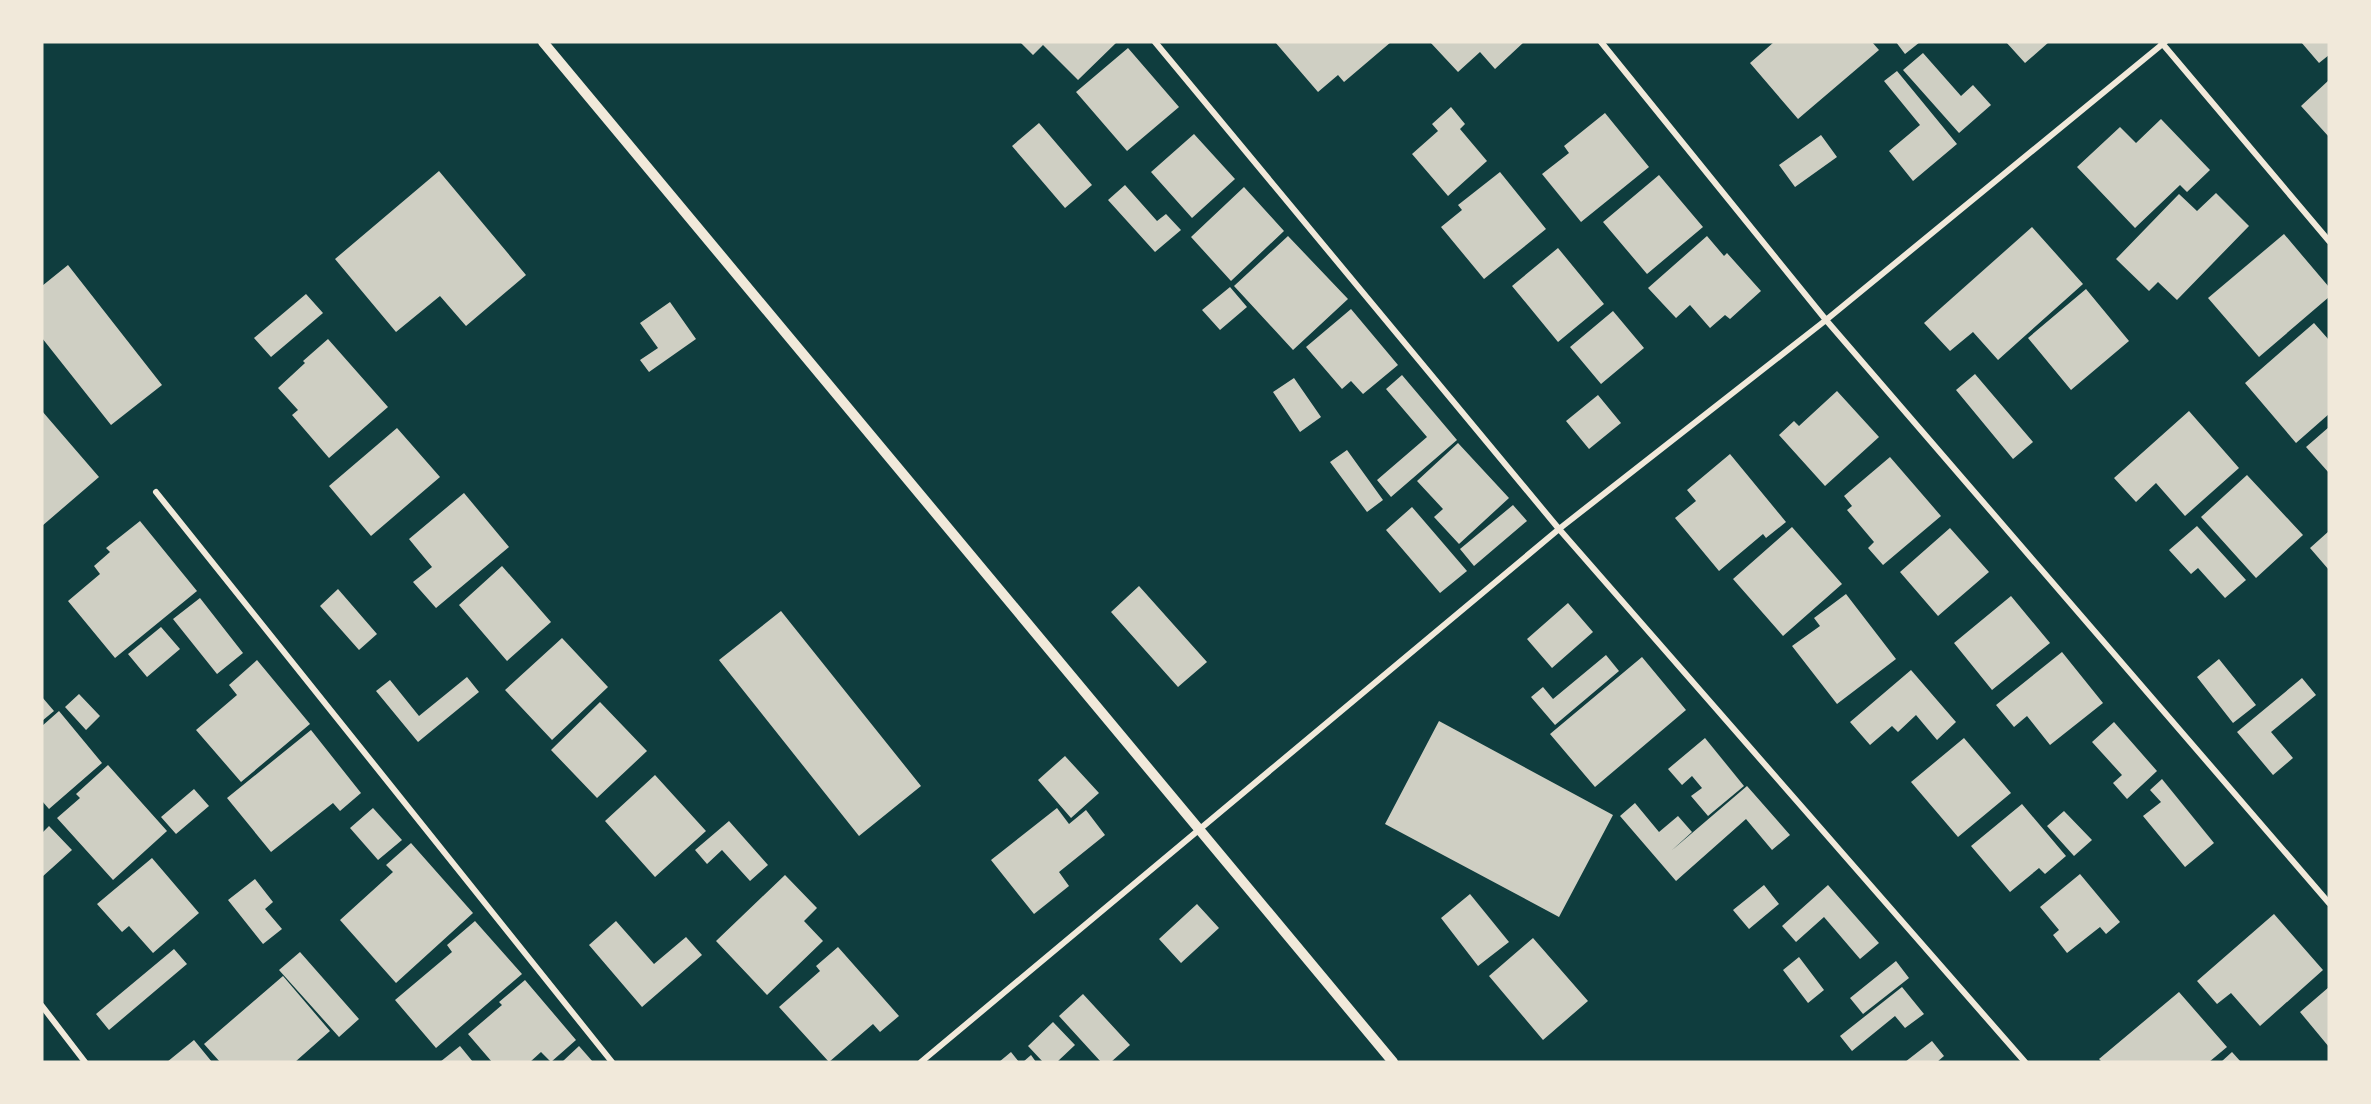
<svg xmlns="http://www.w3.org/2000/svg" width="2371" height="1104" font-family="'Space Grotesk',sans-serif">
	<rect width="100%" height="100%" fill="#0f3d3e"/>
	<path fill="#cfcfc3" d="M1020,42H1117L1078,80L1043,45L1033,55Z
		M1275,42H1391L1344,82L1338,75L1318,92Z
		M1430,42H1524L1495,69L1480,52L1458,72Z
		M1774,42H1872L1879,50L1798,119L1750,63Z
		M1896,42H1920L1905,54Z
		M2006,42H2049L2025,63Z
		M2301,42H2329V55L2319,63Z
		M1128,48L1179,107L1127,151L1076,92Z
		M1923,53L1961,96L1973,85L1991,105L1959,133L1903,70Z
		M1897,71L1957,144L1913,181L1889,151L1920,125L1884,81Z
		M2329,80V137L2301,106Z
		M1451,107L1465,124L1460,129L1487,161L1448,196L1412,154L1438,131L1432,124Z
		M1605,113L1649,167L1581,222L1542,174L1569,153L1564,146Z
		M2161,119L2210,170L2187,192L2180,185L2135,228L2077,167L2120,127L2136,143Z
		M1039,123L1092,185L1065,208L1012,146Z
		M1194,134L1235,179L1192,218L1151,172Z
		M1821,135L1837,157L1795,187L1779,165Z
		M439,171L526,275L466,326L440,296L396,332L335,259Z
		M1500,172L1546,229L1484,279L1441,227L1462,210L1458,205Z
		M1659,175L1703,227L1647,274L1603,222Z
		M1125,185L1157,221L1166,214L1181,230L1155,252L1108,200Z
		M1244,187L1284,231L1231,281L1191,237Z
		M2216,193L2249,226L2177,300L2158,282L2149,291L2116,259L2179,194L2197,211Z
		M2032,227L2083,284L1998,360L1973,332L1950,351L1924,323Z
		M2284,234L2329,287V297L2259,357L2208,298Z
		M1288,236L1348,299L1293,350L1234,286Z
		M1707,236L1724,256L1727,253L1761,291L1730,319L1725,315L1710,328L1690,305L1676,318L1648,288Z
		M1558,248L1604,304L1558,342L1512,286Z
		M68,265L162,385L111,425L42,338V286Z
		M1230,287L1247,307L1220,330L1202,310Z
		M2086,289L2129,341L2071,390L2028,338Z
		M306,294L323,313L271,357L254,338Z
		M670,302L696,339L649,372L640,360L658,348L640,323Z
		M1351,309L1398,365L1363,394L1351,381L1342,389L1306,347Z
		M1613,311L1644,348L1601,384L1570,347Z
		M2314,323L2329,340V414L2296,443L2245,383Z
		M328,339L388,407L329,458L292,415L298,410L278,388L305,363L303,361Z
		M1975,374L2033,442L2013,459L1956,390Z
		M1402,375L1457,440L1391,497L1377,480L1427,437L1386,389Z
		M1294,378L1321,417L1300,432L1273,392Z
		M1837,391L1879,437L1825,486L1779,435L1794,421L1799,426Z
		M1598,395L1621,423L1589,449L1566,421Z
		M42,411L99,477L42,526Z
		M2189,411L2239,468L2185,516L2156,483L2136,502L2114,478Z
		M2329,427V473L2306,447Z
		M397,428L440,477L371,536L329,486Z
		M1458,443L1509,498L1459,544L1434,517L1443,509L1417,481Z
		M1347,450L1383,500L1367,512L1330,462Z
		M1730,454L1786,522L1766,538L1763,534L1719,571L1675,518L1696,501L1687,490Z
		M1890,457L1941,516L1883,565L1868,548L1874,542L1847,510L1852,506L1844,496Z
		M2247,475L2303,535L2256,578L2201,517Z
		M464,493L509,547L436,608L413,582L432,567L409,539Z
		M1513,505L1527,521L1474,566L1460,549Z
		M1412,507L1467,571L1440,593L1386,530Z
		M140,521L197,591L115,658L68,601L100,574L94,566L110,552L106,548Z
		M2197,526L2246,580L2225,598L2198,568L2191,574L2169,550Z
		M1792,527L1842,584L1783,636L1733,579Z
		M1950,528L1989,572L1938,616L1900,572Z
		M2329,531V570L2310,548Z
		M502,566L551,622L507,661L459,605Z
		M1139,586L1207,662L1178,687L1111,612Z
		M338,589L377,634L359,650L320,606Z
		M1846,594L1896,659L1837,704L1792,646L1820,626L1814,618Z
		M2011,596L2050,643L1992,690L1954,643Z
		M200,598L243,653L217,674L173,619Z
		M1568,603L1593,632L1552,668L1527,639Z
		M781,611L921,786L859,836L719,660Z
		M161,627L180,649L147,677L128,654Z
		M562,638L608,687L552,740L505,690Z
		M2062,652L2103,703L2050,745L2027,716L2014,727L1996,705Z
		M1606,655L1619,671L1555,725L1531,697L1543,687L1553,699Z
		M1642,657L1686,710L1595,787L1550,734Z
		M2219,659L2256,705L2233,723L2197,677Z
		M257,660L310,724L241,782L196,730L237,695L229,685Z
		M1911,670L1956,722L1937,740L1916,715L1898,732L1892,726L1870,745L1850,722Z
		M467,677L479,692L418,742L376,691L390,680L419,716Z
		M2302,678L2316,695L2271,732L2293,758L2273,775L2237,732Z
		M79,694L100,716L86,730L65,707Z
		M42,697L54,711L42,721Z
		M600,702L647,751L597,798L551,750Z
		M59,711L102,763L49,809L42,801V726Z
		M1439,721L1613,815L1559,917L1385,824Z
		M2114,722L2157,771L2127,799L2113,783L2122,775L2092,742Z
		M311,730L361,793L340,811L333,803L271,852L227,798Z
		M1705,738L1744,786L1708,816L1691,796L1702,788L1692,776L1682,785L1668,769Z
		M1964,738L2011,793L1958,837L1911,782Z
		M1065,756L1099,793L1071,818L1038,780Z
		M108,765L167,831L113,880L57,818L80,798L76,794Z
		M655,775L706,831L655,877L605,821Z
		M2162,779L2214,843L2185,867L2143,816L2161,802L2150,790Z
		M1747,786L1790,835L1772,850L1746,819L1676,881L1620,816L1635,803L1659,832L1678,816L1692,832L1671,851Z
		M194,789L209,806L176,834L161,817Z
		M2022,804L2066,856L2045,874L2039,868L2010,892L1971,846Z
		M373,808L402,840L378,860L350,828Z
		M1057,808L1069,824L1086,810L1105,835L1059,872L1069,886L1034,914L991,860Z
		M2064,811L2092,840L2074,856L2047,826Z
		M729,821L768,865L750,881L722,850L707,864L695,850Z
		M49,826L72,850L42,877V833Z
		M411,843L473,913L396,983L340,920L393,872L386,865Z
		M152,858L199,913L153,953L129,926L122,932L97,904Z
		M2080,874L2120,922L2106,934L2100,927L2067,953L2053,935L2059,930L2040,907Z
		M785,875L817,908L804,921L823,941L767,995L716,941Z
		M255,879L273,902L265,909L282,929L263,944L228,900Z
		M1764,885L1779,904L1749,929L1733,910Z
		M1828,885L1879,943L1860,959L1824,917L1796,942L1782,926Z
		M1470,894L1509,942L1478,966L1441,918Z
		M1197,904L1219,928L1181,963L1159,939Z
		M2274,914L2323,970L2260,1026L2231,993L2217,1004L2197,981Z
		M475,921L522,974L436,1048L395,1000L452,952L447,945Z
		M616,921L654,964L686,937L702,955L642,1007L589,945Z
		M1533,938L1588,1001L1543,1040L1489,976Z
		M838,947L899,1016L880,1032L873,1024L829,1062L779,1007L820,971L816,966Z
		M174,949L187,964L109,1030L96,1014Z
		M300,952L359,1019L339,1037L279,970Z
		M1799,957L1824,990L1808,1003L1783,970Z
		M1896,961L1909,978L1863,1014L1850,998Z
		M283,976L330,1031L295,1062H220L204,1044Z
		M525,980L576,1040L551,1062L541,1052L530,1062H492L468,1034L502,1005L499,1002Z
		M1902,987L1924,1014L1905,1028L1895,1016L1852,1051L1840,1036Z
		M2329,987V1047L2300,1012Z
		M2179,992L2227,1047L2209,1062H2102L2099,1059Z
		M1083,994L1130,1045L1111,1062H1101L1059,1016Z
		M1053,1022L1075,1045L1057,1062H1043L1028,1046Z
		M194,1040L212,1062H167Z
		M1932,1041L1944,1056L1937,1062H1905Z
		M460,1046L473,1062H440Z
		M579,1046L593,1062H562Z
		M1011,1052L1019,1062H999Z
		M2232,1052L2241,1062H2221Z
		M1031,1055L1036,1062H1023Z"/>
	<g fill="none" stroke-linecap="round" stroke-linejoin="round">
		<path stroke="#f1e9da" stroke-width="6" d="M1155,42L1559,529L2025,1062
			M1601,42L1826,320L2329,903
			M2161,42L2329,241
			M156,492L612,1062
			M42,1006L85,1062
			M921,1062L1559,529L1826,320L2165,42"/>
		<path stroke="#f1e9da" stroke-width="10" d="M543,42L1393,1062"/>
	</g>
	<rect width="2371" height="1104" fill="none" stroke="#f1e9da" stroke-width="87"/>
</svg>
